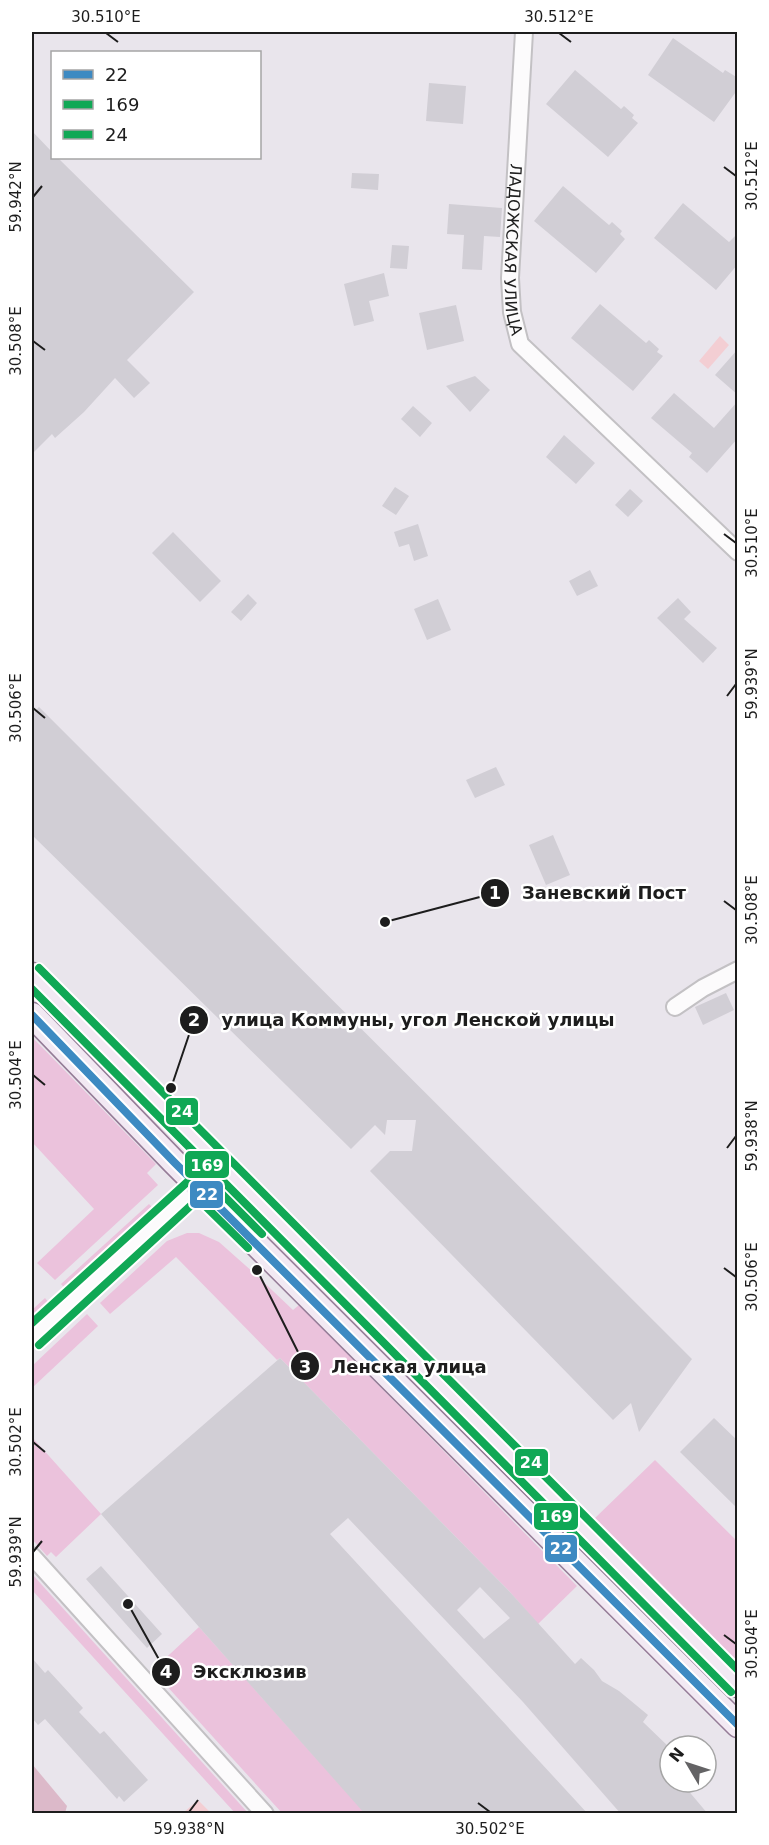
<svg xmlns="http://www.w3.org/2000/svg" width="769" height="1845" font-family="'DejaVu Sans',sans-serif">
	<rect width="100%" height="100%" fill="#e9e5ec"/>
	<path fill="#ebc2dc" d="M32,1037L156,1164L147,1173L158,1185L55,1280L37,1263L94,1209L32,1142Z
		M149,1204L154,1209L66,1290L61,1284Z
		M187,1233H199L219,1242L254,1273L293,1310L299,1305L577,1586L538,1624L509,1591L280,1358L277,1360L176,1257L110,1314L100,1303L167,1241Z
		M45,1298L50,1304L32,1321V1310Z
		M87,1314L98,1326L32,1388V1366Z
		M32,1437L101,1514L56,1557L51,1552L47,1556L32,1539Z
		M655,1460L737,1541V1661L595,1518Z
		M32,1574L248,1813H235L32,1590Z
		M199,1627L365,1813H282L155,1673L156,1667Z"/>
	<path fill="#dcb9c9" d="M32,1764L67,1806L65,1813H32Z"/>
	<path fill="#f3ced3" d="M720,336L729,345L708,369L699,361Z
		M198,1800L211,1813H183Z"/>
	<path fill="#d1ced5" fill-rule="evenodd" d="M673,38L723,73L725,70L738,78V89L714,122L648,75Z
		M575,70L621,109L624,106L634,115L632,118L638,123L608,157L546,104Z
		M429,83L466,86L463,124L426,121Z
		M32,131L52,152V158H58L194,292L127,360L150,383L134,398L115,378L84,412L55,438L52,434L32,454Z
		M352,173L379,174L378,190L351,188Z
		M563,186L609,225L612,222L622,231L620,234L625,239L596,273L534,221Z
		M683,203L729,242L738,233V264L716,290L654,238Z
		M449,204L502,208L500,237L484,236L482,270L462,269L464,235L447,234Z
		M392,245L409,246L407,269L390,268Z
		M384,273L389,296L369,301L374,321L354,326L344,284Z
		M600,304L646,343L649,340L659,349L657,352L663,356L633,391L571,338Z
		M456,305L464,341L427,350L419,313Z
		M738,349V395L715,375Z
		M475,376L490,390L470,412L446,386Z
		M674,393L714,428L738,401V438L707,473L689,457L692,453L651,418Z
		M413,406L432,423L420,437L401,419Z
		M564,435L595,463L576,484L546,457Z
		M395,487L409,496L396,515L382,506Z
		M630,489L643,501L628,517L615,505Z
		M418,524L428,556L414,561L409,544L399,547L394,532Z
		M173,532L221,581L200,602L152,553Z
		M590,570L598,586L577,596L569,581Z
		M248,594L257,603L241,621L231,612Z
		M678,598L691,612L684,619L717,648L703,663L657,618Z
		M438,599L451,630L427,640L414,609Z
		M39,707L692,1359L639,1432L631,1403L613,1420L370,1171L390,1151H412L416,1120H387L385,1135L375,1125L351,1149L32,835V714Z
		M496,767L505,785L475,798L466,780Z
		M553,835L570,875L546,885L529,845Z
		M726,993L734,1010L703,1025L695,1007Z
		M280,1358L509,1591L575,1664L581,1658L594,1670L602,1681L619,1691L648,1715L643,1722L670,1748V1782H681L708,1814H621L523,1702L348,1518L330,1534L588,1814H365L199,1627L101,1514ZM480,1587L510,1618L484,1639L457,1610Z
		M714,1418L738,1441V1509L680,1452Z
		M101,1566L162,1634L147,1648L86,1579Z
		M32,1658L45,1673L48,1670L83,1708L79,1712L100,1734L104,1731L148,1780L124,1802L119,1796L117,1799L45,1719L38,1725L32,1718Z"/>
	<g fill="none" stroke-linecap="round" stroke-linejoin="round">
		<g stroke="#c3c1c4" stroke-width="20">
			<g id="street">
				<path id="s1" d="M524,32L510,278L512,312L520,344L738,552"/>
				<path d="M675,1007L703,988L738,970"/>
				<path d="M32,1337L219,1164"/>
				<path d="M32,1556L265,1814"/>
			</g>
		</g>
		<g stroke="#957c97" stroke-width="27">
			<path id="secondary" d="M32,975L738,1685
				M32,1015L174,1162L738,1725"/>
		</g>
		<use href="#street" stroke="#fcfbfc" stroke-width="16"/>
		<use href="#secondary" stroke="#f2e9f3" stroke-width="24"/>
		<g stroke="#fff" stroke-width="12">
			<path id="bus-1" d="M32,1015L174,1162L738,1725"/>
		</g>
		<g stroke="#fff" stroke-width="12">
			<path id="bus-2" d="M32,989L731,1692
				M39,1345L198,1199L248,1248"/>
		</g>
		<g stroke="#fff" stroke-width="12">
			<path id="bus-3" d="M39,968L738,1670
				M32,1323L195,1175L205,1177L262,1234"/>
		</g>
		<use href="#bus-1" stroke="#3d8ac2" stroke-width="8"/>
		<use href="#bus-2" stroke="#10a855" stroke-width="8"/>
		<use href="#bus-3" stroke="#10a855" stroke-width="8"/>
	</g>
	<path fill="none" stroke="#1d1d1d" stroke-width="2" d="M106,33L118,42M559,33L571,42M724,167L736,176M33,197L42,186M33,341L45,350M724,534L736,543M727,696L736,684M33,708L45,718M724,901L736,910M33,1075L45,1085M727,1148L736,1136M724,1268L736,1277M33,1442L45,1452M33,1552L42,1541M724,1635L736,1644M478,1803L490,1812M189,1812L198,1800"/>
	<g text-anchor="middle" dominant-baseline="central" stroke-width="5" stroke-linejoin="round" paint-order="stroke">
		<g font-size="16" fill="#1d1d1d" stroke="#fff">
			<text stroke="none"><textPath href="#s1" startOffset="218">ЛАДОЖСКАЯ УЛИЦА</textPath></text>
		</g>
	</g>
	<path fill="none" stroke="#1d1d1d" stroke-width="2" d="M385 922L495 893M171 1088L194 1020M257 1270L305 1366M128 1604L166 1672"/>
	<g fill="#1d1d1d" stroke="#fff" stroke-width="2">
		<circle cx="385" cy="922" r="6"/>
		<circle cx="171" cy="1088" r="6"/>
		<circle cx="257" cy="1270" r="6"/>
		<circle cx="128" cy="1604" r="6"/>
		<circle cx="495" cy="893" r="15"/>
		<circle cx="194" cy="1020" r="15"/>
		<circle cx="305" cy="1366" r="15"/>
		<circle cx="166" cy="1672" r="15"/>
	</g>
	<g font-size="18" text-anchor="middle" font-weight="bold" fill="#fff">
		<text x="495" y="899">1</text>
		<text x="194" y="1026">2</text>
		<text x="305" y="1373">3</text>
		<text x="166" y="1678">4</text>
	</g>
	<g font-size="18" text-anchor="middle" font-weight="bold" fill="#1d1d1d" stroke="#fff" stroke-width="5" stroke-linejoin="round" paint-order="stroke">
		<text x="604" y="899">Заневский Пост</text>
		<text x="418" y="1026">улица Коммуны, угол Ленской улицы</text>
		<text x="409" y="1373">Ленская улица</text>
		<text x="250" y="1678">Эксклюзив</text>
	</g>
	<g stroke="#fff" stroke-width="2">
		<rect x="165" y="1097" width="34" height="29" rx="6" fill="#10a855"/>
		<rect x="184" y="1150" width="46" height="29" rx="6" fill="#10a855"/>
		<rect x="189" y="1180" width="35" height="29" rx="6" fill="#3d8ac2"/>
		<rect x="514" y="1448" width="35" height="29" rx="6" fill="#10a855"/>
		<rect x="533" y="1502" width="46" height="29" rx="6" fill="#10a855"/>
		<rect x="544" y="1534" width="34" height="29" rx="6" fill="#3d8ac2"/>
	</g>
	<g font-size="16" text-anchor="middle" font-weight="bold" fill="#fff">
		<text x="182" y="1117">24</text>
		<text x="207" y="1171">169</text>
		<text x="207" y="1200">22</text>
		<text x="531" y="1468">24</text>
		<text x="556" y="1522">169</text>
		<text x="561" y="1554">22</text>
	</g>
	<rect width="769" height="1845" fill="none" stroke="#ffffff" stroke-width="66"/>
	<rect x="51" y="51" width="210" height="108" fill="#ffffff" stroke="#a5a5a5" stroke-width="1.5"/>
	<rect x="63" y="70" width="30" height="9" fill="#3d8ac2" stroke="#a5a5a5" stroke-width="1.5"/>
	<text x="105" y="81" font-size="18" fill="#1d1d1d">22</text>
	<rect x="63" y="100" width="30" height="9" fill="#10a855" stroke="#a5a5a5" stroke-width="1.5"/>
	<text x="105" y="111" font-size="18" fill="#1d1d1d">169</text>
	<rect x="63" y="130" width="30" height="9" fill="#10a855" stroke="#a5a5a5" stroke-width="1.5"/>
	<text x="105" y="141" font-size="18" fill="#1d1d1d">24</text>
	<g transform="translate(688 1764) rotate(309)"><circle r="28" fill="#ffffff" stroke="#a5a5a5" stroke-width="1.5"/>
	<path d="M0-4.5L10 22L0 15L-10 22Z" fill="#646365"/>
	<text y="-9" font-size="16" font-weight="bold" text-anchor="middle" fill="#1d1d1d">N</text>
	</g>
	<rect x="33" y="33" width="703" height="1779" fill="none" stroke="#1d1d1d" stroke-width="2"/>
	<g font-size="15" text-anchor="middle" fill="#1d1d1d">
		<text x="106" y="22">30.510°E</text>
		<text x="559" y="22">30.512°E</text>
		<text transform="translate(752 176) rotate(-90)" y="5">30.512°E</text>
		<text transform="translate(16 197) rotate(-90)" y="5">59.942°N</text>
		<text transform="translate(16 341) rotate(-90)" y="5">30.508°E</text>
		<text transform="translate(752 543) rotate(-90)" y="5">30.510°E</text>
		<text transform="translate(752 684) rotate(-90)" y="5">59.939°N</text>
		<text transform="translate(16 708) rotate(-90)" y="5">30.506°E</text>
		<text transform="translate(752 910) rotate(-90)" y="5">30.508°E</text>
		<text transform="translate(16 1075) rotate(-90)" y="5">30.504°E</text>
		<text transform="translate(752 1136) rotate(-90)" y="5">59.938°N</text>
		<text transform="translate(752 1277) rotate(-90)" y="5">30.506°E</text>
		<text transform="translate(16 1442) rotate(-90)" y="5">30.502°E</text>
		<text transform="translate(16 1552) rotate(-90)" y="5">59.939°N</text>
		<text transform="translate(752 1644) rotate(-90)" y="5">30.504°E</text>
		<text x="189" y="1834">59.938°N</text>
		<text x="490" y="1834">30.502°E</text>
	</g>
</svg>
